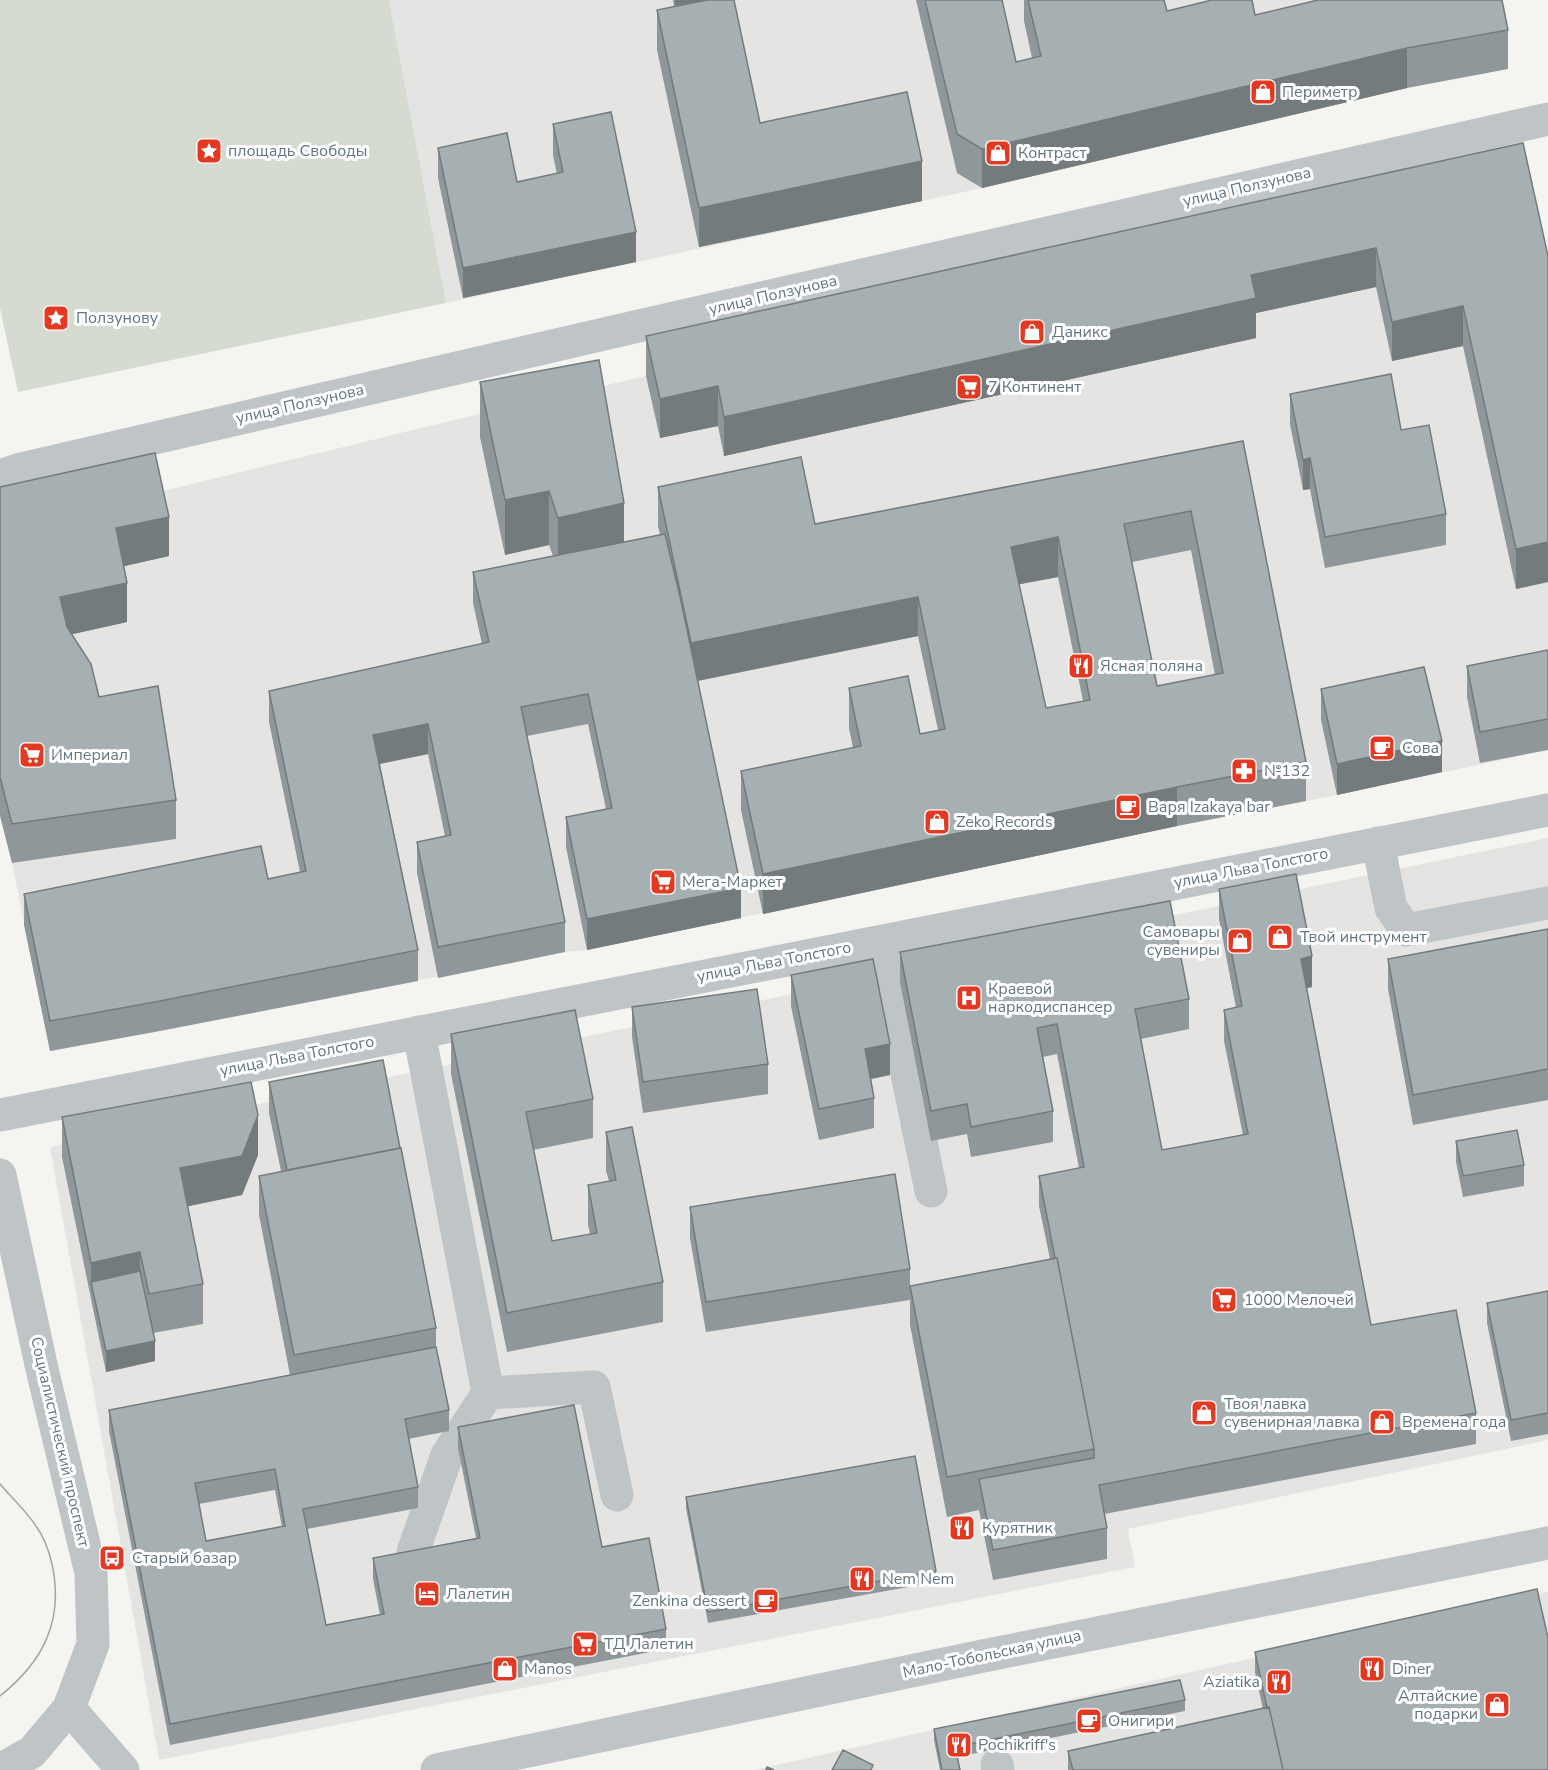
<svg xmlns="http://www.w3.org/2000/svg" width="1548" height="1770" font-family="'Nunito Sans',sans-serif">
	<rect width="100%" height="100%" fill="#f4f4f0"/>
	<path fill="#e4e5e3" d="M389,0H1494L1407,88L982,188L446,303Z
		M1523,182L1548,295V750L1337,795L1177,826L587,950L565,952L50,1051L12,863L0,816V527L155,493L483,413L646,376Z
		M1548,838V1440L1128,1529L1135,1567L159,1760L50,1147Z
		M1548,1592V1770H754Z"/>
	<path fill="#d6dbd1" d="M0,0H389L446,303L18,392L0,308Z"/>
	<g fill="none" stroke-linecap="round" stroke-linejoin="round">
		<path stroke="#bfc4c6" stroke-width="33" d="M0,476L21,469L643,325L1548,119
			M1378,843L1391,908L1406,930L1548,903
			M880,942L931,1191
			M419,1032L488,1393L594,1387L617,1495
			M0,1115L1548,810
			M0,1175L42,1369L91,1573L93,1644L69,1708L32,1752L0,1770
			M413,1552L447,1455L488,1393
			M69,1708L123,1770
			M997,1765L998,1770
			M437,1770L983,1656L1548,1543"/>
		<path stroke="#a0a7ab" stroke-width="1.5" d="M0,1484C12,1498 26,1511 36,1526C44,1537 49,1551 52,1564C64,1620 44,1661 0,1696"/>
	</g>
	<path fill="#8f979a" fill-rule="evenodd" d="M673,0H734L760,123L922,201L699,247L657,50V10L674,7Z
		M916,0H1002L1016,62L1032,58L1024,21V0H1164L1167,11L1255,15L1508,30V69L1407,88L982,188L957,173Z
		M553,124L636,262L463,298L438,178V148L517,182L557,174L553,155Z
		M1523,143L1548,256V582L1516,589L1463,346L1392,361L1376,287L1256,313V338L724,456L718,426L660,438L646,376V336Z
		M480,382L624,542L660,535L658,526V487L815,524L1243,441L1306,762V801L1177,826L763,914L741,810V771L853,748L849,728V688L920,734L938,730L918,636L698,681L741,918L587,950L566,847V817L606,809L588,724L527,736L565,922V952L438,978L417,873V842L445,836L428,754L380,764L418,950V981L160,1031L50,1051L24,925V894L268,879L300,872L269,722V691L482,644L473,603V572L553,556L549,545L505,555L480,437ZM1191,550L1215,675L1157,686L1132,562ZM1058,577L1083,701L1046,708L1019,584Z
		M1290,394L1401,430L1446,514V545L1325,568L1310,489L1303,490L1290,424Z
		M0,487L169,556L124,566L127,622L72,634L99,697L176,800V839L12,863L0,816Z
		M1548,650V750L1480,763L1467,697V666Z
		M1321,689L1442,772L1337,795L1321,720Z
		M1219,889L1312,987L1306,988L1371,1325L1476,1413V1444L1104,1514L1107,1528V1559L993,1580L979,1510L947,1517L910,1325V1300L706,1332L690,1238V1207L910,1269V1286L1050,1259L1039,1206V1176L1079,1168L1057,1054L1043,1057L1053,1111V1142L971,1157L967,1134L931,1141L900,982V952L1189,999V1029L1141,1039L1162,1150L1243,1135L1224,1041V1010L1236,1008L1219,919Z
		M1548,929V1100L1413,1125L1388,989V959Z
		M791,975L890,1075L871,1079L874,1098V1128L819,1140L791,1006Z
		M632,1007L768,1064V1094L643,1113L632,1037Z
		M451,1034L593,1099V1138L533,1150L552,1241L590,1234L588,1225V1185L609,1181L606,1171V1132L663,1282V1322L507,1352L451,1074Z
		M269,1082L436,1328V1347L449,1410V1431L408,1439L418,1487V1508L307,1529L326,1625L380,1615L373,1579V1558L476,1538L458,1448V1427L602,1547L666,1629V1649L170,1745L109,1431V1410L290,1375L259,1215V1176L281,1171L269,1113ZM275,1490L282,1527L206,1541L199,1504Z
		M62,1117L258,1155L242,1195L188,1206L203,1284V1324L153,1333L155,1361L106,1372L62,1157Z
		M1456,1141L1524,1165V1186L1463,1197L1456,1162Z
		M1548,1291V1434L1511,1441L1487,1323V1303Z
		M686,1497L936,1571V1582L708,1623L686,1508Z
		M1255,1652L1548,1770H1068V1751L1263,1709L1255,1673Z
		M1185,1700V1711L957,1757L960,1770H940L934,1740V1729Z"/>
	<path fill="#747b7d" d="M675,0H707L675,8Z
		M1407,48V88L982,188V149Z
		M922,161V201L699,247V208Z
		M636,232V262L463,298V268Z
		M1376,248V287L1256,313V338L724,456V417L1251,275Z
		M1463,306V346L1392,361V322Z
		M718,386V426L660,438V399Z
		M1310,458V489L1303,490V460Z
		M549,491V545L505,555V500Z
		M624,503V558L558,572V518Z
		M169,517V556L116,568V528Z
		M1058,537V577L1011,586V547Z
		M1548,542V582L1516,589V549Z
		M127,583V622L60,637V597Z
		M918,597V636L691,682V643Z
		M428,724V754L373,765V735Z
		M1442,741V772L1337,795V764Z
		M1177,787V826L763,914V874Z
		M741,888V918L587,950V919Z
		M1312,956V987L1301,989V959Z
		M890,1044V1075L865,1080V1049Z
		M258,1115V1155L242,1195L180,1208V1168Z
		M140,1252V1292L91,1282V1263Z
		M155,1341V1361L106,1372V1351Z"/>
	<path fill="#a6b0b3" stroke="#747b7d" stroke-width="1.5" fill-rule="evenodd" d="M707,0H734L760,123L907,92L922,161L699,208L657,10Z
		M925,0H1002L1016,62L1041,56L1028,0H1164L1167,11L1212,0H1252L1255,15L1318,0H1502L1508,30L1407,48L982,149L957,134Z
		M611,112L636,232L463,268L438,148L507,133L517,182L563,172L553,124Z
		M1523,143L1548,256V542L1516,549L1463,306L1392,322L1376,248L1251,275L1256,298L724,417L718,386L660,399L646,336Z
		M599,360L624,503L558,518L549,491L505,500L480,382Z
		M1391,374L1401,430L1429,425L1446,514L1325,537L1310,458L1303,460L1290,394Z
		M1243,441L1306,762L1177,787L763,874L741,771L861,746L849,688L908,676L920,734L945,729L918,597L691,643L658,487L801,457L815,524ZM1191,511L1223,673L1157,686L1124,524ZM1058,537L1090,700L1046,708L1011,547Z
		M155,453L169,517L116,528L127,583L60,597L67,627L91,664L99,697L158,686L176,800L12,824L0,777V487Z
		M665,534L681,601L741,888L587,919L566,817L612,808L588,694L521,707L565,922L438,947L417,842L451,835L428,724L373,735L418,950L160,1001L50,1021L24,894L261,846L268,879L306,871L269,691L489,642L473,572Z
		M1548,650V719L1480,732L1467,666Z
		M1424,667L1442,741L1337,764L1321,689Z
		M1296,874L1312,956L1301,959L1371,1325L1456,1310L1476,1413L1099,1485L1107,1528L993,1550L979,1479L1094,1458V1449L1057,1258H1055L1039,1176L1084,1167L1057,1024L1037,1028L1053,1111L971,1127L967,1104L931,1111L900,952L1170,901L1189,999L1135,1009L1162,1150L1248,1134L1224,1010L1242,1006L1219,889Z
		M1548,929V1069L1413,1095L1388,959Z
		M873,959L890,1044L865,1049L874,1098L819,1109L791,975Z
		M757,989L768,1064L643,1082L632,1007Z
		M575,1010L593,1099L526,1112L552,1241L597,1233L588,1185L616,1180L606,1132L632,1127L663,1282L507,1313L451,1034Z
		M383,1060L400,1148L287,1170L269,1082Z
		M251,1082L258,1115L242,1156L180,1168L203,1284L149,1294L140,1252L91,1263L62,1117Z
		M1517,1130L1524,1165L1463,1176L1456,1141Z
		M401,1148L436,1328L294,1355L259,1176Z
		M895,1174L910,1269L706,1302L690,1207Z
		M1057,1258L1094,1449L947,1477L910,1286Z
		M140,1271L155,1341L106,1351L91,1282Z
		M1548,1291V1413L1511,1420L1487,1303Z
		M436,1347L449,1410L405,1419L418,1487L303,1509L326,1625L384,1614L373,1558L480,1538L458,1427L574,1405L602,1547L649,1538L666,1629L170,1724L109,1410ZM275,1469L285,1526L206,1541L195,1483Z
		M915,1456L936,1571L708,1612L686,1497Z
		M1537,1589L1548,1638V1770H1283L1269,1707L1267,1708L1255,1652Z
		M1180,1680L1185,1700L955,1747L960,1770H942L934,1729Z
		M1269,1707L1283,1770H1073L1068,1751Z
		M843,1750L873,1765L871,1770H832Z
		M767,1767L774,1770H766Z"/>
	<defs>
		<g id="shop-square" transform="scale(1.35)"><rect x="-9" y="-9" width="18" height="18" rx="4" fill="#e33821" stroke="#fff"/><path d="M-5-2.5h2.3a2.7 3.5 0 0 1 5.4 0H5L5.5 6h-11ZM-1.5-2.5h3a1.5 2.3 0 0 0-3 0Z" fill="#fff"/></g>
		<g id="sight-square" transform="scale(1.35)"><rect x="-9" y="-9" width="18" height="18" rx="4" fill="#e33821" stroke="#fff"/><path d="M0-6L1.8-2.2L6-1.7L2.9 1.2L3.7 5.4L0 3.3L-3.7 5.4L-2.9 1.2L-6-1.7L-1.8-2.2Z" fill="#fff"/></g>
		<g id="supermarket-square" transform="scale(1.35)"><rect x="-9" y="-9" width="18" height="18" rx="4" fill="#e33821" stroke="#fff"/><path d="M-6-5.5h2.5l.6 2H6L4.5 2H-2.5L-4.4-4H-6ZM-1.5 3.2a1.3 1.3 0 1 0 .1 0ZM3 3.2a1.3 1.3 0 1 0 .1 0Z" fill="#fff"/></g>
		<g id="restaurant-square" transform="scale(1.35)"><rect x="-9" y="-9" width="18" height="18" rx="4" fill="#e33821" stroke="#fff"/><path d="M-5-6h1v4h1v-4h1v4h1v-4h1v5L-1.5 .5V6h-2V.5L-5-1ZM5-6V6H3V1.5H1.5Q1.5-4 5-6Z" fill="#fff"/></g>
		<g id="cafe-square" transform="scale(1.35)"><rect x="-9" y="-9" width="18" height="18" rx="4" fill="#e33821" stroke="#fff"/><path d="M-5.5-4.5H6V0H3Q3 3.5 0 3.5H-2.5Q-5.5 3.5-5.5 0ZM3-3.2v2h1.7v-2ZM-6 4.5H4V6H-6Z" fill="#fff"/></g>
		<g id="pharmacy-square" transform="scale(1.35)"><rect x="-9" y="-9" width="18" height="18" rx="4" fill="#e33821" stroke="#fff"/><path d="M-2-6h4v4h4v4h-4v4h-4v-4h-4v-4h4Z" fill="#fff"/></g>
		<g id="hospital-square" transform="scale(1.35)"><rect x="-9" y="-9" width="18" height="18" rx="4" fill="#e33821" stroke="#fff"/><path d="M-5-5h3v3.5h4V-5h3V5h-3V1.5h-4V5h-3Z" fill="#fff"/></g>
		<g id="bus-square" transform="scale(1.35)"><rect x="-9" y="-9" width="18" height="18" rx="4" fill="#e33821" stroke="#fff"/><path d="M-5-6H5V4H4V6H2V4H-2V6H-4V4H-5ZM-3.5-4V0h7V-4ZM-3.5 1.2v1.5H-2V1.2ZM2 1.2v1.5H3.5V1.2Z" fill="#fff"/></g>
		<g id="hotel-square" transform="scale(1.35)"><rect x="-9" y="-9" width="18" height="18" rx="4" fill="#e33821" stroke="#fff"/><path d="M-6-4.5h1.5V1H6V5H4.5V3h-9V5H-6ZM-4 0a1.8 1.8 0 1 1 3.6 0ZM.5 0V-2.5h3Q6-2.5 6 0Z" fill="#fff"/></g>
	</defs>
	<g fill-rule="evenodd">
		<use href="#shop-square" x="1263" y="92"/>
		<use href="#sight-square" x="209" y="151"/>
		<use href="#shop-square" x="998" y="153"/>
		<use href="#sight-square" x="56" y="318"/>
		<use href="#shop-square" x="1032" y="332"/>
		<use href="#supermarket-square" x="969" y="387"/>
		<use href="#restaurant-square" x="1081" y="666"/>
		<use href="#cafe-square" x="1382" y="748"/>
		<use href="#supermarket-square" x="32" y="755"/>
		<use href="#pharmacy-square" x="1244" y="771"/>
		<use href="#cafe-square" x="1128" y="807"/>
		<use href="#shop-square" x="937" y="822"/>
		<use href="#supermarket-square" x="663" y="882"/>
		<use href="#shop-square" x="1280" y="937"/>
		<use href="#shop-square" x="1240" y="941"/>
		<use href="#hospital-square" x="969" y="998"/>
		<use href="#supermarket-square" x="1224" y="1300"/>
		<use href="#shop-square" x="1204" y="1413"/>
		<use href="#shop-square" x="1382" y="1422"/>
		<use href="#restaurant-square" x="962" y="1528"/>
		<use href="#bus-square" x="112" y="1558"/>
		<use href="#restaurant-square" x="862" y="1579"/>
		<use href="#hotel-square" x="427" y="1594"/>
		<use href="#cafe-square" x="766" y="1601"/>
		<use href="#supermarket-square" x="585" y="1644"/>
		<use href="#shop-square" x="505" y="1669"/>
		<use href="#restaurant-square" x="1372" y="1669"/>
		<use href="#restaurant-square" x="1279" y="1682"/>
		<use href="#shop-square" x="1497" y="1705"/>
		<use href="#cafe-square" x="1089" y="1721"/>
		<use href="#restaurant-square" x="959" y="1745"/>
	</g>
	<g text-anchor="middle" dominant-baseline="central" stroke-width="6" stroke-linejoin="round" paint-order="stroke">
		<g font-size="16" fill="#637781" stroke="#fff" text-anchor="start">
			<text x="1282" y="92">Периметр</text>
			<text x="228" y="151">площадь Свободы</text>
			<text x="1018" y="153">Контраст</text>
			<text x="76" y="318">Ползунову</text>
			<text x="1052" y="332">Даникс</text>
			<text x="988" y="387">7 Континент</text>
			<text x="1100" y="666">Ясная поляна</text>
			<text x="1402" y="748">Сова</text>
			<text x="51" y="755">Империал</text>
			<text x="1264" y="771">№132</text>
			<text x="1148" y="807">Варя Izakaya bar</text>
			<text x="956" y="822">Zeko Records</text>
			<text x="682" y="882">Мега-Маркет</text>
			<text x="1220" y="932" text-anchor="end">Самовары<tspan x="1220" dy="18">сувениры</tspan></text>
			<text x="1300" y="937">Твой инструмент</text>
			<text x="988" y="989">Краевой<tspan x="988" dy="18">наркодиспансер</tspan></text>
			<text x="1244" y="1300">1000 Мелочей</text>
			<text x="1224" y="1404">Твоя лавка<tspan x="1224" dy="18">сувенирная лавка</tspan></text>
			<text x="1402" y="1422">Времена года</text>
			<text x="982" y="1528">Курятник</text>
			<text x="132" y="1558">Старый базар</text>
			<text x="882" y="1579">Nem Nem</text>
			<text x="446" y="1594">Лалетин</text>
			<text x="746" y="1601" text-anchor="end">Zenkina dessert</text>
			<text x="604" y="1644">ТД Лалетин</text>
			<text x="524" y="1669">Manos</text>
			<text x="1392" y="1669">Diner</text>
			<text x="1260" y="1682" text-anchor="end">Aziatika</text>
			<text x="1478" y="1696" text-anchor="end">Алтайские<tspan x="1478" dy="18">подарки</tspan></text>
			<text x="1108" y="1721">Онигири</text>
			<text x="978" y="1745">Pochikriff's</text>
		</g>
		<g font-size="16" fill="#637781" stroke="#fff">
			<text transform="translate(1247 187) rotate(-13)">улица Ползунова</text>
			<text transform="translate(773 295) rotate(-13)">улица Ползунова</text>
			<text transform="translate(300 404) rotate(-13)">улица Ползунова</text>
			<text transform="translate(1251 868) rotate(-11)">улица Льва Толстого</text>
			<text transform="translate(774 962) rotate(-11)">улица Льва Толстого</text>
			<text transform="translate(297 1056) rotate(-11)">улица Льва Толстого</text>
			<text transform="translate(60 1442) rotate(77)">Социалистический проспект</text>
			<text transform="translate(992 1654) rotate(-12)">Мало-Тобольская улица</text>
		</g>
	</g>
</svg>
